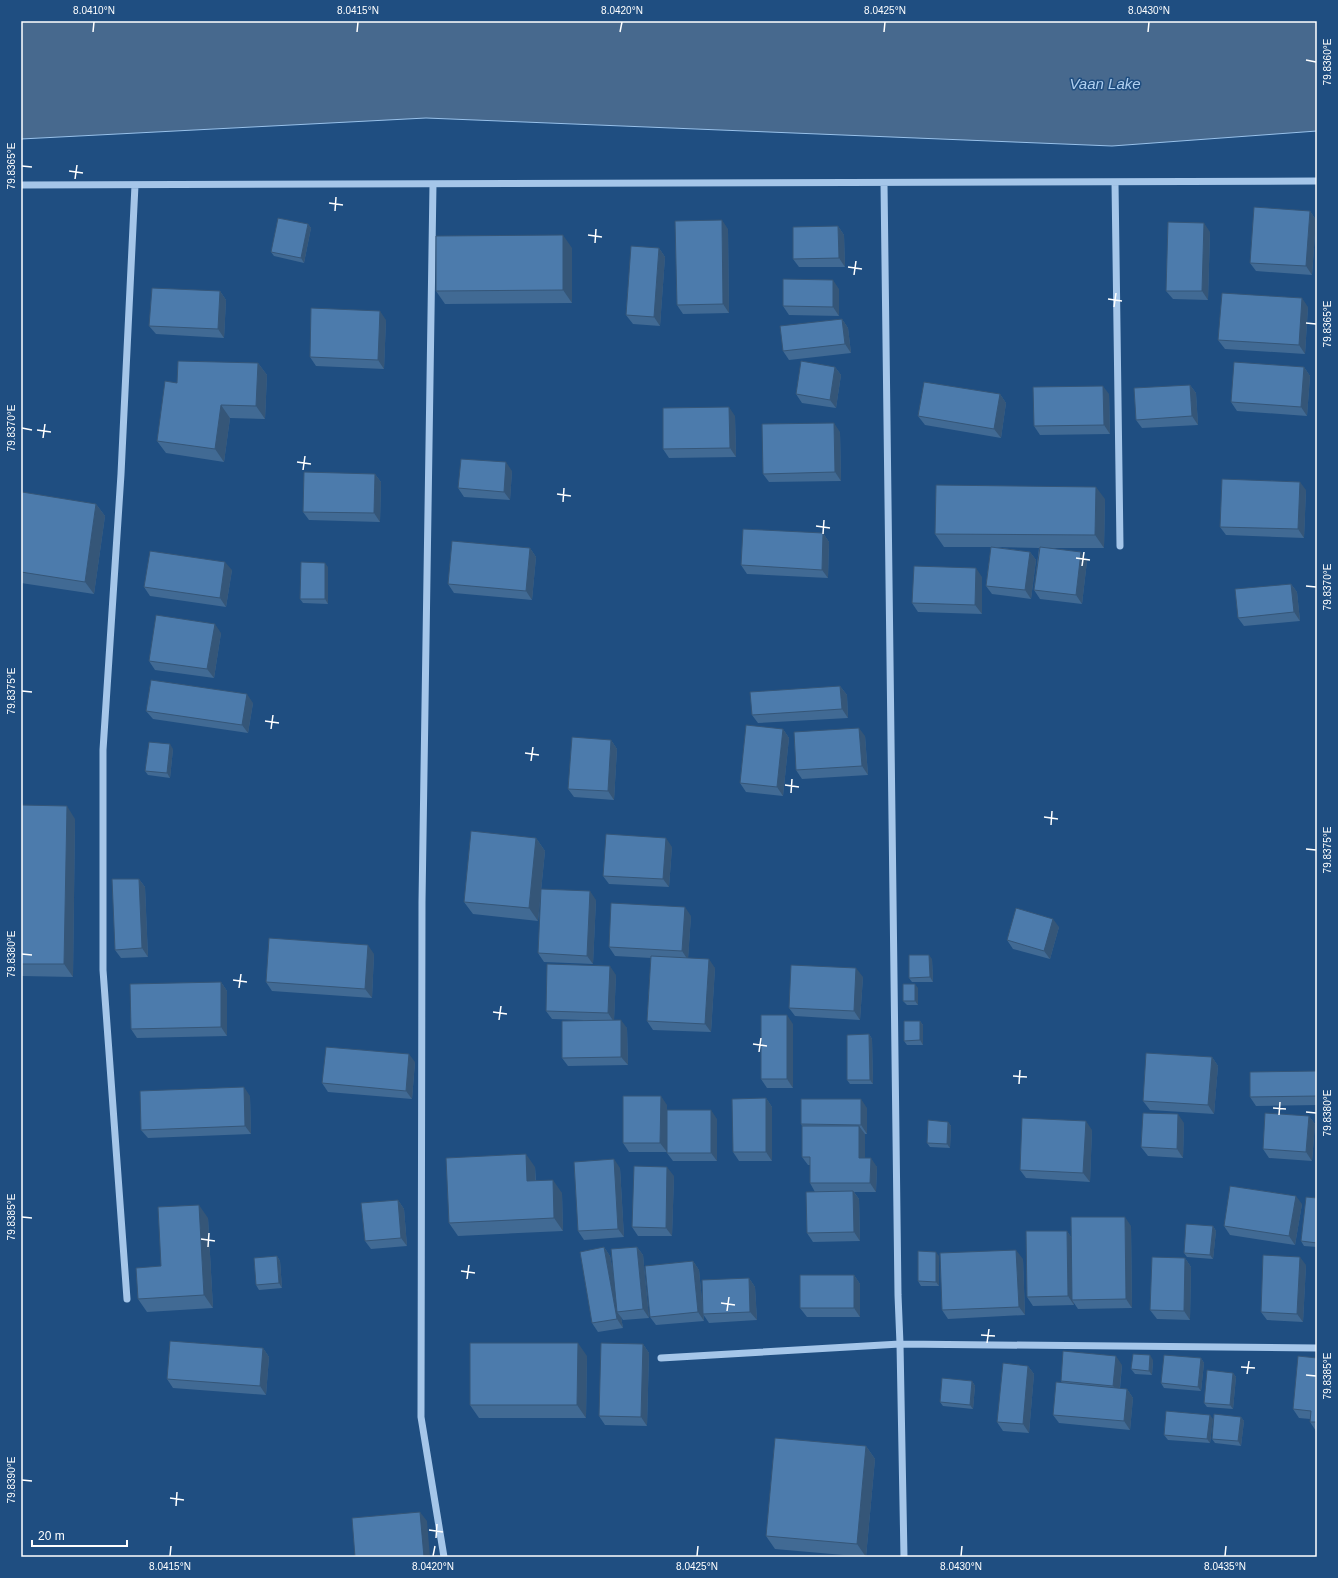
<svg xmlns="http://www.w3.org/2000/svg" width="1338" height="1578" font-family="Arial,sans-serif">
	<rect width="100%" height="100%" fill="#1f4e81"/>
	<path fill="#47698e" stroke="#98c1ea" d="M21,21H1317V131L1112,146L426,118L21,139Z"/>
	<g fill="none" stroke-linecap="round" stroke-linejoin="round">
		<path stroke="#a5c6e9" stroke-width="7" d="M1115,182L1120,546
			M884,183L898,1295L900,1344L904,1557
			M433,184L422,902L421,1417L444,1557
			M21,185L1317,181
			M127,1299L103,970V750L121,474L135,185
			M661,1358L900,1344L1317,1348"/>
	</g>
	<path fill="#416a94" d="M1310,211L1316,220L1312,275L1256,271L1250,263Z
		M308,224L311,228L304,263L274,256L271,252Z
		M838,226L844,235L845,267H799L793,259Z
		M728,229L729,313L683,314L677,305Z
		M1210,232L1208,300L1173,299L1166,291Z
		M572,248V303L445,304L436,291Z
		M659,248L665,257L660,326L633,324L626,315Z
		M839,289V316L789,315L783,306Z
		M220,291L226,300L224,338L156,334L149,326Z
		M1308,307L1305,354L1225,349L1218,340Z
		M842,319L848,328L851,353L789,360L783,351Z
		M386,320L384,369L316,366L310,357Z
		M258,363L267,375L265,419L230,418L224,462L166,453L157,441L177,383Z
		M835,367L841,375L836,408L802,403L796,394Z
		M1304,367L1310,376L1307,416L1237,411L1231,402Z
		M1190,385L1196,393L1198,425L1142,428L1136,420Z
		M1000,394L1006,403L1001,438L925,425L918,416Z
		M1109,394L1110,434L1040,435L1034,426Z
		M735,416L736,457L669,458L663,449Z
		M840,432L841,481L769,482L763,474Z
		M512,471L510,500L464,497L458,488Z
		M375,474L381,482L380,522L309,520L303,512Z
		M1306,490L1304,538L1226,535L1220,527Z
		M21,497L96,504L105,516L94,594L21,583Z
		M1105,499L1104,548H1045L1087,561L1082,604L1040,599L1034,590L1039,548L995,547L1030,552L1036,560L1031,599L992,594L986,586L991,547H944L935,534Z
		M823,533L829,542L828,578L747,574L741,565Z
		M530,548L536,557L532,600L454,593L448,584Z
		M328,567V604L303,603L300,599Z
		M232,570L226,607L150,596L144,587Z
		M982,577V614L918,612L912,603Z
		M1291,584L1297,592L1300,621L1244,626L1238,618Z
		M221,633L214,678L155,670L149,661Z
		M840,686L847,695L848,718L758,723L752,715Z
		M253,703L248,733L153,719L146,711Z
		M783,729L789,738L783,796L746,792L740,783Z
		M865,736L868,775L802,779L796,770Z
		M611,740L617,749L614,800L574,797L568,789Z
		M173,749L170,778L148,775L145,771Z
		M21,805L75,819L73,977L22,976L21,975Z
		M536,838L545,851L538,921L473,914L464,902Z
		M672,847L669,887L609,884L603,876Z
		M139,879L145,887L148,957L121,958L115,950Z
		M596,900L593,964L544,962L538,953Z
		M691,916L688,958L715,968L711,1032L653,1030L647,1021L651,958L615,956L609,947Z
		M1059,927L1050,959L1013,949L1007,940Z
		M374,954L372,998L272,991L266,982Z
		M932,959L933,982H912L909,978Z
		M616,975L614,1020L627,1028L628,1065L568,1066L562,1058L583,1020L552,1019L546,1011Z
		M863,977L860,1020L795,1016L789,1008Z
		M221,982L227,991V1036L137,1038L131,1029Z
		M918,988V1005H907L903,1001Z
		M920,1021L923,1025V1045H907L904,1041Z
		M793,1024V1088H767L761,1079Z
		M869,1034L872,1039L873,1084H850L847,1080Z
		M1212,1057L1218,1066L1214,1114L1150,1110L1143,1101Z
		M415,1062L412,1099L328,1092L322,1083Z
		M1317,1071V1105L1256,1106L1250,1097Z
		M250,1096L251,1134L148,1138L141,1130Z
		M766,1098L772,1107V1161H739L733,1152Z
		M667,1105V1152H629L623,1143Z
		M867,1108V1134H865V1158L877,1167L876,1192H854L859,1199L860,1241L813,1242L807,1233L815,1192L810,1183V1165H808L802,1157V1126L801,1124Z
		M1309,1116L1315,1124L1312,1161L1269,1158L1263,1149Z
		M717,1119V1161H673L667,1153Z
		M948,1122L951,1126L950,1148L930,1147L927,1143Z
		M1184,1123L1183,1158L1148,1156L1141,1147Z
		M1092,1130L1090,1182L1026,1178L1020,1170Z
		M535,1167L536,1181L562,1193L563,1231L458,1236L449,1223Z
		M620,1168L624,1237L584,1240L578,1231Z
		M674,1176L672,1236H638L632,1227Z
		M1317,1198V1247L1304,1246L1301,1241Z
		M398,1200L404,1209L407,1246L371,1249L365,1241Z
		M1302,1204L1295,1245L1230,1235L1224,1226Z
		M208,1218L213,1308L147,1312L138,1299L161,1266Z
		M1131,1226L1132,1308L1078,1309L1074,1303V1305L1033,1306L1027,1297L1067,1231L1071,1237Z
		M1213,1226L1216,1231L1213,1259L1187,1257L1184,1253Z
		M604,1247L610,1256L613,1272L637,1247L643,1255L649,1318L623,1320L621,1317L623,1328L598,1332L592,1323Z
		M277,1256L280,1261L282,1288L259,1290L256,1285Z
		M939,1256V1286H921L918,1281Z
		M1185,1258L1191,1267L1190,1320L1157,1319L1150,1310Z
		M1023,1259L1025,1315L948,1319L942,1310Z
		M693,1261L699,1270L704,1321L656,1325L650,1317Z
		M1306,1265L1303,1322L1267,1320L1261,1312Z
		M854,1275L860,1284V1317H807L800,1308Z
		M749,1278L755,1287L757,1320L709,1323L703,1314Z
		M643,1344L649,1353L647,1426L605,1425L599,1416Z
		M263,1348L269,1357L266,1395L173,1388L167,1379Z
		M587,1356L586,1418H479L470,1405Z
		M1201,1358L1204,1363L1201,1391L1164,1388L1161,1383Z
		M1317,1358V1431H1316L1310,1422V1419L1299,1418L1293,1409Z
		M1153,1360L1152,1375L1135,1374L1131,1369Z
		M1122,1365L1120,1389H1127L1133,1398L1130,1430L1059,1423L1053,1415L1062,1383L1061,1381Z
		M1028,1366L1034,1374L1029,1433L1003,1431L997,1422Z
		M1233,1373L1236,1377L1233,1409L1207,1407L1204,1403Z
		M972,1381L975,1386L973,1409L943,1406L940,1402Z
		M1241,1417L1244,1421L1241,1446L1215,1443L1212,1439Z
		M1213,1419L1210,1443L1168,1440L1164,1435Z
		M866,1446L875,1459L866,1557L775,1549L766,1536Z"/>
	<path fill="#355678" d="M1310,211L1316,220L1312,275L1306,266Z
		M722,220L728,229L729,313L723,304Z
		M1204,223L1210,232L1208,300L1202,291Z
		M308,224L311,228L304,263L301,258Z
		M838,226L844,235L845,267L839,258Z
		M563,235L572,248V303L563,290Z
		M659,248L665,257L660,326L654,317Z
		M833,280L839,289V316L833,307Z
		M220,291L226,300L224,338L218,329Z
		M1302,298L1308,307L1305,354L1299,345Z
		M380,311L386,320L384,369L378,360Z
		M842,319L848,328L851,353L845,344Z
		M258,363L267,375L265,419L256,406Z
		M835,367L841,375L836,408L830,400Z
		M1304,367L1310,376L1307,416L1301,407Z
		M1190,385L1196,393L1198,425L1192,416Z
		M1103,386L1109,394L1110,434L1104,425Z
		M1000,394L1006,403L1001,438L994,429Z
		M221,405L230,418L224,462L215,449Z
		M729,407L735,416L736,457L730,448Z
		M834,423L840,432L841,481L835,472Z
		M506,462L512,471L510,500L504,492Z
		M375,474L381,482L380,522L374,513Z
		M1300,482L1306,490L1304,538L1298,529Z
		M1096,487L1105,499L1104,548L1095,535Z
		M96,504L105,516L94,594L85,582Z
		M823,533L829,542L828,578L822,570Z
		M530,548L536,557L532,600L526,591Z
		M1030,552L1036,560L1031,599L1025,590Z
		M1081,552L1087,561L1082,604L1076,595Z
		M225,562L232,570L226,607L220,598Z
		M325,563L328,567V604L325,599Z
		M976,568L982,577V614L975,605Z
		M1291,584L1297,592L1300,621L1294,612Z
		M215,624L221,633L214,678L207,669Z
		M840,686L847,695L848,718L842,709Z
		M247,694L253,703L248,733L242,725Z
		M859,728L865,736L868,775L862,766Z
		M783,729L789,738L783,796L777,787Z
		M611,740L617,749L614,800L608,791Z
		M170,744L173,749L170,778L167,773Z
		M67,806L75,819L73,977L64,964Z
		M536,838L545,851L538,921L529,908Z
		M666,838L672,847L669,887L663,879Z
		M139,879L145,887L148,957L142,948Z
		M590,891L596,900L593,964L587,956Z
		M685,907L691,916L688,960L682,951Z
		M1053,919L1059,927L1050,959L1044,951Z
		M368,945L374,954L372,998L365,989Z
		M929,955L932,959L933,982L930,977Z
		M709,959L715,968L711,1032L705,1024Z
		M610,966L616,975L614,1022L608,1013Z
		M856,968L863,977L860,1020L854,1011Z
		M221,982L227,991V1036L221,1027Z
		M915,984L918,988V1005L915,1001Z
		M787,1015L793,1024V1088L787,1079Z
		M621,1020L627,1028L628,1065L621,1057Z
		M920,1021L923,1025V1045L920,1040Z
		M869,1034L872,1039L873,1084L870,1080Z
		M409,1054L415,1062L412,1099L406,1091Z
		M1212,1057L1218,1066L1214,1114L1208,1105Z
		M244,1087L250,1096L251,1134L245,1126Z
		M661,1096L667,1105V1152L660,1143Z
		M766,1098L772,1107V1161L766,1152Z
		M861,1099L867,1108V1134L861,1125Z
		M711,1110L717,1119V1161L711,1153Z
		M1178,1114L1184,1123L1183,1158L1177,1149Z
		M1309,1116L1315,1124L1312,1161L1306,1152Z
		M1086,1121L1092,1130L1090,1182L1083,1173Z
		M948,1122L951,1126L950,1148L947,1144Z
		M859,1126L865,1134V1167L859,1158Z
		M526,1154L535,1167L536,1194L527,1181Z
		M871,1158L877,1167L876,1192L870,1183Z
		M614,1159L620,1168L624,1237L618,1229Z
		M667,1167L674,1176L672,1236L666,1228Z
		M553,1180L562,1193L563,1231L554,1218Z
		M853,1191L859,1199L860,1241L854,1232Z
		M1296,1196L1302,1204L1295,1245L1289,1236Z
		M398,1200L404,1209L407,1246L401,1238Z
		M199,1205L208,1218L213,1308L204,1295Z
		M1125,1217L1131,1226L1132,1308L1126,1299Z
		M1213,1226L1216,1231L1213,1259L1210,1255Z
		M1067,1231L1073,1240L1072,1300L1074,1303V1305L1068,1296Z
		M604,1247L610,1256L620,1311L617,1312L621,1317L623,1328L617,1319Z
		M637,1247L643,1255L649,1318L643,1309Z
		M1016,1250L1023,1259L1025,1315L1019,1307Z
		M936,1252L939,1256V1286L936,1282Z
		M277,1256L280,1261L282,1288L279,1283Z
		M1300,1257L1306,1265L1303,1322L1297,1314Z
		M1185,1258L1191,1267L1190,1320L1184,1311Z
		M693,1261L699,1270L704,1321L698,1312Z
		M854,1275L860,1284V1317L854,1308Z
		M749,1278L755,1287L757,1320L750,1312Z
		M578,1343L587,1356L586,1418L577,1405Z
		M643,1344L649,1353L647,1426L641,1417Z
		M263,1348L269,1357L266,1395L260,1386Z
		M1150,1355L1153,1360L1152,1375L1149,1371Z
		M1116,1356L1122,1365L1119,1395L1113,1386Z
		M1201,1358L1204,1363L1201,1391L1198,1387Z
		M1028,1366L1034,1374L1029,1433L1023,1424Z
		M1233,1373L1236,1377L1233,1409L1230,1405Z
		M972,1381L975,1386L973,1409L970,1405Z
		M1127,1389L1133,1398L1130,1430L1124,1421Z
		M1210,1415L1213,1419L1210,1443L1207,1439Z
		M1241,1417L1244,1421L1241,1446L1238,1441Z
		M866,1446L875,1459L866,1557L857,1544Z
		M420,1512L427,1521L430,1557H424Z"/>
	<path fill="#4c7bac" stroke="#355678" d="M1254,207L1310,211L1306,266L1250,263Z
		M278,218L308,224L301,258L271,252Z
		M722,220L723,304L677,305L675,221Z
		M1168,222L1204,223L1202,291H1166Z
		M838,226L839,258L793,259V227Z
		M563,235V290L436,291V236Z
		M631,246L659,248L654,317L626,315Z
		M783,279L833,280V307L783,306Z
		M152,288L220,291L218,329L149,326Z
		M1222,293L1302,298L1299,345L1218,340Z
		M311,308L380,311L378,360L310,357Z
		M842,319L845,344L783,351L780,326Z
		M178,361L258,363L256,406L221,405L215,449L157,441L165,381L177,383Z
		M801,361L835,367L830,400L796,394Z
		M1234,362L1304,367L1301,407L1231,402Z
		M924,382L1000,394L994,429L918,416Z
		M1190,385L1192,416L1136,420L1134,388Z
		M1103,386L1104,425L1034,426L1033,387Z
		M729,407L730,448L663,449V408Z
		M834,423L835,472L763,474L762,424Z
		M461,459L506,462L504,492L458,488Z
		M304,472L375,474L374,513L303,512Z
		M1222,479L1300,482L1298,529L1220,527Z
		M936,485L1096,487L1095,535L935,534Z
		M22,492L96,504L85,582L21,572V497Z
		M743,529L823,533L822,570L741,565Z
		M452,541L530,548L526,591L448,584Z
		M991,547L1030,552L1025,590L986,586Z
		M1040,547L1081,552L1076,595L1034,590Z
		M150,551L225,562L220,598L144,587Z
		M301,562L325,563V599H300Z
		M914,566L976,568L975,605L912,603Z
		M1291,584L1294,612L1238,618L1235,589Z
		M156,615L215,624L207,669L149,661Z
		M151,680L247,694L242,725L146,711Z
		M840,686L842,709L752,715L750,692Z
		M746,725L783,729L777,787L740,783Z
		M859,728L862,766L796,770L794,732Z
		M572,737L611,740L608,791L568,789Z
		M149,742L170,744L167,773L145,771Z
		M21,805L67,806L64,964H21Z
		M471,831L536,838L529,908L464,902Z
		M606,834L666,838L663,879L603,876Z
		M112,879H139L142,948L115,950Z
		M541,889L590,891L587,956L538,953Z
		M611,903L685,907L682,951L609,947Z
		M1016,908L1053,919L1044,951L1007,940Z
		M269,938L368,945L365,989L266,982Z
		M909,955H929L930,977L909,978Z
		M651,956L709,959L705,1024L647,1021Z
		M547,964L610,966L608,1013L546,1011Z
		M791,965L856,968L854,1011L789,1008Z
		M221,982V1027L131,1029L130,984Z
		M903,984H915V1001H903Z
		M761,1015H787V1079H761Z
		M621,1020V1057L562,1058V1021Z
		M904,1021H920V1040L904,1041Z
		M869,1034L870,1080H847V1035Z
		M326,1047L409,1054L406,1091L322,1083Z
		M1146,1053L1212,1057L1208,1105L1143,1101Z
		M1317,1071V1096L1250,1097V1072Z
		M244,1087L245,1126L141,1130L140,1091Z
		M623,1096H661L660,1143H623Z
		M766,1098V1152H733L732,1099Z
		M801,1099H861V1125L801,1124Z
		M667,1110H711V1153H667Z
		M1143,1113L1178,1114L1177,1149L1141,1147Z
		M1265,1113L1309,1116L1306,1152L1263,1149Z
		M1022,1118L1086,1121L1083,1173L1020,1170Z
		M928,1120L948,1122L947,1144L927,1143Z
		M802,1126H859V1158H871L870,1183H810V1157H802Z
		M526,1154L527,1181L553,1180L554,1218L449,1223L446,1158Z
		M614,1159L618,1229L578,1231L574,1162Z
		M634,1166L667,1167L666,1228L632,1227Z
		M1230,1186L1296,1196L1289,1236L1224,1226Z
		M853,1191L854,1232L807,1233L806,1192Z
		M1306,1197L1317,1198V1243L1301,1241Z
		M398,1200L401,1238L365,1241L361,1203Z
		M199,1205L204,1295L138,1299L136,1268L161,1266L158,1207Z
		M1071,1217H1125L1126,1299L1072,1300Z
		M1186,1224L1213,1226L1210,1255L1184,1253Z
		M1026,1231H1067L1068,1296L1027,1297Z
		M604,1247L617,1319L592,1323L580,1252Z
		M637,1247L643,1309L617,1312L611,1249Z
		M1016,1250L1019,1307L942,1310L940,1253Z
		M918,1251L936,1252V1282L918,1281Z
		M1263,1255L1300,1257L1297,1314L1261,1312Z
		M277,1256L279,1283L256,1285L254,1258Z
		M1152,1257L1185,1258L1184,1311L1150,1310Z
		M693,1261L698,1312L650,1317L645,1266Z
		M800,1275H854V1308H800Z
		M749,1278L750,1312L703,1314L702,1280Z
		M170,1341L263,1348L260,1386L167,1379Z
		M470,1343H578L577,1405H470Z
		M601,1343L643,1344L641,1417L599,1416Z
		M1063,1351L1116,1356L1113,1386L1061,1381Z
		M1133,1354L1150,1355L1149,1371L1131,1369Z
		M1164,1355L1201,1358L1198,1387L1161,1383Z
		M1298,1356L1317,1358V1422H1310L1311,1411L1293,1409Z
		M1003,1363L1028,1366L1023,1424L997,1422Z
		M1207,1370L1233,1373L1230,1405L1204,1403Z
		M942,1378L972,1381L970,1405L940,1402Z
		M1056,1382L1127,1389L1124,1421L1053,1415Z
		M1166,1411L1210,1415L1207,1439L1164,1435Z
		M1214,1414L1241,1417L1238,1441L1212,1439Z
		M775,1438L866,1446L857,1544L766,1536Z
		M420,1512L424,1557H355L352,1518Z"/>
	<path fill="none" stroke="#fff" stroke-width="1.5" d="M93,32L94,22M357,32L358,22M620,32L622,22M884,32L885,22M1148,32L1149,22M1306,60L1316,62M22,166L32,167M69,171L83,173M75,179L77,165M329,203L343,205M335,211L336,197M588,235L602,237M595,243L596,229M848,267L862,269M854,275L856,261M1108,299L1122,301M1114,307L1116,293M1306,323L1316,324M22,428L32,430M37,430L51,432M43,438L45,424M297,462L311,464M303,470L305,456M557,494L571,496M563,502L564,488M816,526L830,528M823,534L824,520M1076,558L1090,560M1082,566L1084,552M1306,586L1316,587M22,691L32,692M265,721L279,723M271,729L273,715M525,753L539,755M531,761L533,747M785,785L799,787M791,793L792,779M1044,817L1058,819M1051,825L1052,811M1306,849L1316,850M22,954L32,955M233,980L247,982M239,988L241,974M493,1012L507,1014M499,1020L501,1006M753,1044L767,1046M759,1052L761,1038M1013,1076L1027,1077M1019,1084L1020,1070M1273,1108L1286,1109M1306,1112L1316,1113M1279,1115L1280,1102M22,1217L32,1218M201,1239L215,1241M208,1247L209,1233M461,1271L475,1273M467,1279L469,1265M721,1303L735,1305M727,1311L729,1297M981,1335L995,1336M987,1343L989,1329M1241,1367L1255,1368M1247,1374L1249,1361M1306,1375L1316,1376M22,1480L32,1481M170,1498L184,1500M176,1506L177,1492M429,1530L443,1532M436,1538L437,1524M170,1556L171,1546M433,1556L435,1546M697,1556L698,1546M961,1556L962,1546M1225,1556L1226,1546"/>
	<g text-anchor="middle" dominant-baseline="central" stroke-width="3" stroke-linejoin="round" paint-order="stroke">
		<g font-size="15" font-style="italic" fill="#b0d0f0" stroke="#1f4e81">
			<text x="1105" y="83">Vaan Lake</text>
		</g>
	</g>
	<rect width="1338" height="1578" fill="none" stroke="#1f4e81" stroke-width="44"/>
	<path d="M32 1540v6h95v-6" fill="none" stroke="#ffffff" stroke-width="2"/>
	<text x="38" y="1540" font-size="12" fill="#ffffff" stroke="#1f4e81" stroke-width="3" paint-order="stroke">20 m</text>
	<rect x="22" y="22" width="1294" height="1534" fill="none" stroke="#fff" stroke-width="1.5"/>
	<g font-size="10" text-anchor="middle" fill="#fff">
		<text x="94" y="14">8.0410°N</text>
		<text x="358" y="14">8.0415°N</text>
		<text x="622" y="14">8.0420°N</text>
		<text x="885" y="14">8.0425°N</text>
		<text x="1149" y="14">8.0430°N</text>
		<text transform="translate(1327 62) rotate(-90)" y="4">79.8360°E</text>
		<text transform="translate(11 166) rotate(-90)" y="4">79.8365°E</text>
		<text transform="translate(1327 324) rotate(-90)" y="4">79.8365°E</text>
		<text transform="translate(11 428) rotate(-90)" y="4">79.8370°E</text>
		<text transform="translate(1327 587) rotate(-90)" y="4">79.8370°E</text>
		<text transform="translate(11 691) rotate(-90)" y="4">79.8375°E</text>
		<text transform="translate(1327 850) rotate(-90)" y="4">79.8375°E</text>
		<text transform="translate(11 954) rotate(-90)" y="4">79.8380°E</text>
		<text transform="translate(1327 1113) rotate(-90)" y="4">79.8380°E</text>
		<text transform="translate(11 1217) rotate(-90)" y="4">79.8385°E</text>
		<text transform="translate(1327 1376) rotate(-90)" y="4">79.8385°E</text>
		<text transform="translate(11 1480) rotate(-90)" y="4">79.8390°E</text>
		<text x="170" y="1570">8.0415°N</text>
		<text x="433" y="1570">8.0420°N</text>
		<text x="697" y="1570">8.0425°N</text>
		<text x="961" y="1570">8.0430°N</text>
		<text x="1225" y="1570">8.0435°N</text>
	</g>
</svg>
